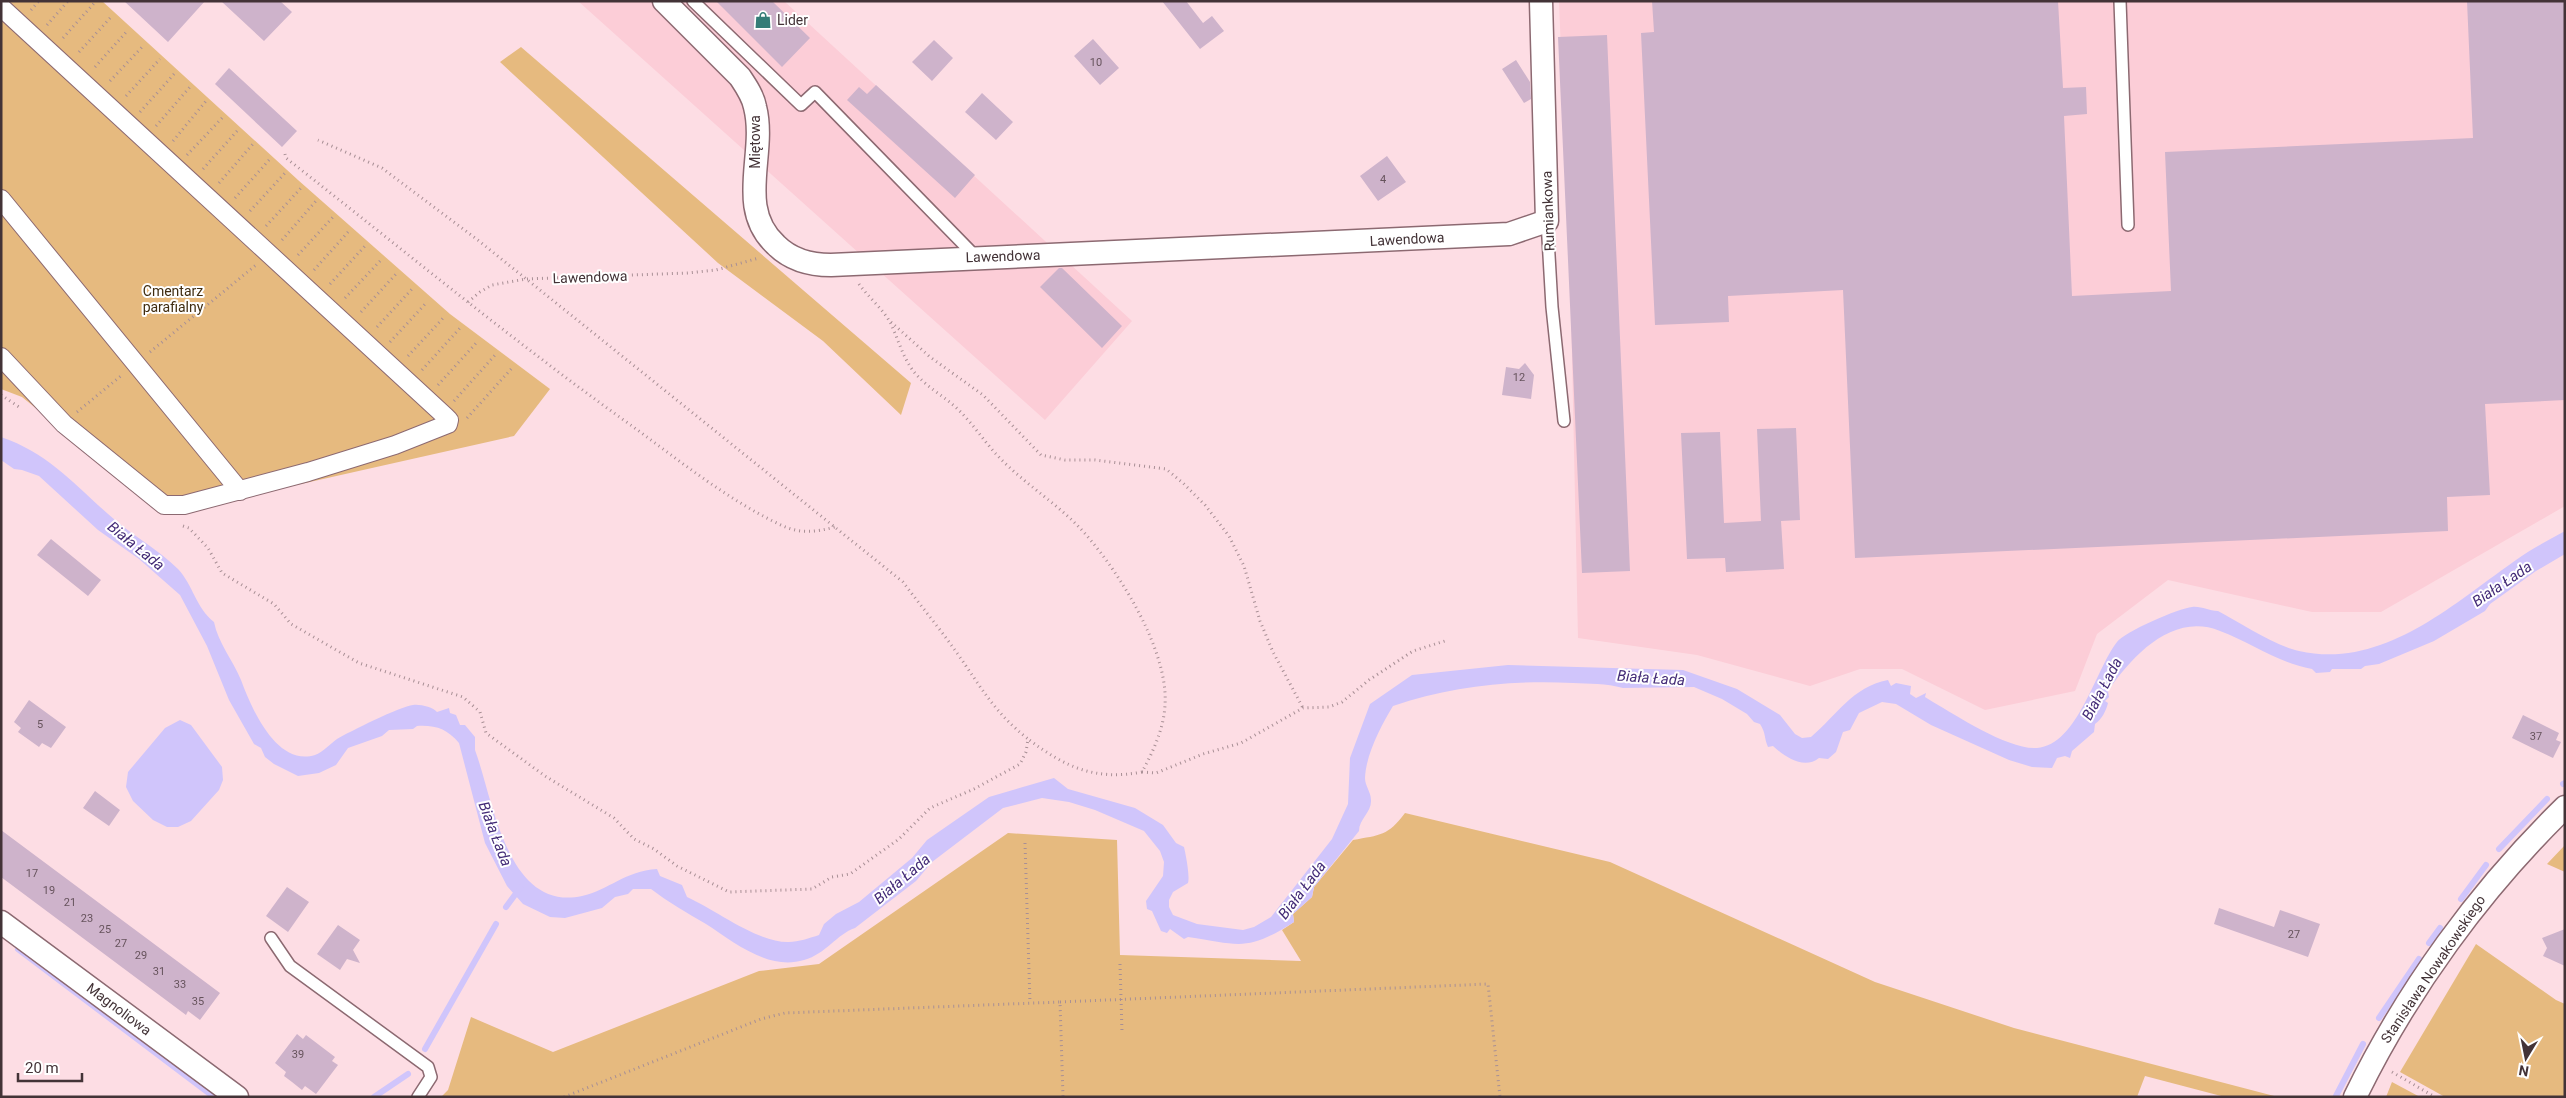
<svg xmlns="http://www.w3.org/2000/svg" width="2566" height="1098" font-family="Roboto,sans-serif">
	<rect width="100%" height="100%" fill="#fddde4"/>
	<path fill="#fccdd7" d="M578,1H784L1132,321L1045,420Z
		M1559,1H2565V506L2381,612H2312L2168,580L2097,634L2075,691L1985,710L1902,669H1860L1810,686L1697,655L1578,638L1571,310Z"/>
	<path fill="#e6ba7f" d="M1,1H102L298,180L450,314L550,389L514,436L167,514L22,397L1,389Z
		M521,47L911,383L901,415L823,341L718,263L500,62Z
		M1405,813L1610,862L1875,982L2014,1028L2278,1097H2225L2145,1076L2137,1097H441L448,1090L471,1017L553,1052L759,971L819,964L1008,833L1117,840L1120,955L1301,961L1282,930L1294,922L1293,914L1312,897L1314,887L1353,840C1380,835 1388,836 1405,813Z
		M2565,845V872L2547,864Z
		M2476,944L2556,1000L2565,1004V1097H2445L2400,1072Z
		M2392,1082L2420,1097H2386Z"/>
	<path fill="#d0c5fb" d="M1,437C51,454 76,487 115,520C135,537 159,550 178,569C193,585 196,608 214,622C218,643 233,660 241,680C251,707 276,767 315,755C323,752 330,744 337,739C349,732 401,706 413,705C420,704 433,707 437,712L449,708L450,713L456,715L460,725H465L475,737V750C493,798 506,912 582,896C609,890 625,871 657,869L660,876L682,885L687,897C716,910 758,943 789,942C798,942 810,938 819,935L824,924L836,914L859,902L912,858L927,840L989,797L1054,778L1068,789L1135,808L1163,825L1176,843L1184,847C1186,856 1190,876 1188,883L1173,892L1169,900V907L1173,915L1197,924L1243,930L1254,927L1271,917L1332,839L1348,804L1350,758L1370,704L1412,675L1508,665L1683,670L1737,689L1780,715L1795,734L1802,738L1811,737C1837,715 1852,687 1888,680L1891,686L1896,683L1911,686L1910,694L1916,698L1926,693L1925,697L1933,702C1957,716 2009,750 2037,748C2078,745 2095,670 2117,642C2124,632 2179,608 2192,607C2202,606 2208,611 2218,611C2241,623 2275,646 2299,651C2383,670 2453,604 2516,560C2531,549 2549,540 2565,531V554L2536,571L2490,604L2485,611L2434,641L2379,664L2365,666L2361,669H2332L2330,672L2316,673L2312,669C2278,663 2252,643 2220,631C2173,612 2133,655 2108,691L2109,697L2105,701L2108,703C2106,711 2102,719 2095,724L2094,732L2072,751L2070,758L2065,756L2057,758L2052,768L2032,767L2009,760L1931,725L1896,704L1882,702L1859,713L1850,730L1843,732L1836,752L1828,759L1819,758C1804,770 1785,757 1773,746L1768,747C1764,738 1766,733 1760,724L1754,722L1747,714L1722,699L1694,687L1623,688C1606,683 1589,684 1573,683C1512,680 1451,686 1393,706C1381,726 1366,754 1365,778C1365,786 1371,792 1371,800C1372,812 1359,819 1359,831L1314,887L1312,897L1293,914L1294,922C1247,952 1241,945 1188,937L1184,939L1170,929L1167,933L1161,931L1152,911L1147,909L1146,901L1163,876L1164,862L1160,851L1144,831L1095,810L1069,802L1042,798L1003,808L932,862L916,881L855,928C837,934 826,954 804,960C768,971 734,942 706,924C687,913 668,902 651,889H633L628,894L615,897L602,908L565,918L550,917L523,904L507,886L485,843L459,743C447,729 436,725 417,726L413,729L389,730L382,736L348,748L336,765L319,773L298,776L274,764L265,757L261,748L254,744L229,700L207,646L180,595L139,559L98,530L39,476L22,470L14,469L1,460Z
		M180,720L191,725L222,767L223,780L219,790L191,821L178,827H167L153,820L133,801L126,787L128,772L165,728Z"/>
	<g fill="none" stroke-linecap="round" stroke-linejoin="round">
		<path stroke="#d0c5fb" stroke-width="6" d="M2563,784L2565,783
			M2499,849L2547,799
			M2461,899L2486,865
			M506,907L520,888
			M2429,943L2440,928
			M18,949L214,1097
			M2379,1018L2419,959
			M425,1049L496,924
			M2336,1096L2363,1044
			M374,1097L408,1074"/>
	</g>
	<path fill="#ceb3cb" d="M124,1H205L168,42Z
		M221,1H280L292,12L264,41Z
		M716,1H772L810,38L782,67Z
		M1162,1H1186L1203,23L1212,16L1224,31L1200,49Z
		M1652,1H2058L2063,88L2086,87L2087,114L2064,116L2072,296L2171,291L2165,152L2473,138L2467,1H2565V400L2485,404L2490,495L2447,497L2448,531L1855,558L1843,290L1728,296L1729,322L1655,325L1641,33L1654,32Z
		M1607,35L1630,571L1582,573L1558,37Z
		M1093,39L1119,68L1100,85L1074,56Z
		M934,40L953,58L932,81L912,62Z
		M1516,60L1530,82L1531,99L1524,103L1502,69Z
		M229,68L297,131L282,147L215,84Z
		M876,85L975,175L955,198L847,100L859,87L867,94Z
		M982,93L1013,122L996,140L965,112Z
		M1387,156L1406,182L1378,201L1360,176Z
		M1059,268H1062L1122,326L1102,348L1040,287Z
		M1525,363L1534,375L1531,399L1502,395L1506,367L1519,369Z
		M1796,428L1800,520L1781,521L1784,569L1726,572L1725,558L1687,559L1681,433L1720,432L1724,523L1761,521L1757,429Z
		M51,539L101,580L88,596L37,555Z
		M29,700L66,727L51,748L42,743L39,747L18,732L21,728L14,722Z
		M2523,715L2559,733L2556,740L2561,742L2553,758L2512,738Z
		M95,791L120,810L109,826L83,808Z
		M1,830L220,993L200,1020L188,1011L186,1015L1,877Z
		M287,887L309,902L288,932L266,916Z
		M2219,908L2274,927L2280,910L2320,924L2308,957L2214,924Z
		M338,925L360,940L353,950L360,963L347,959L340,970L317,954Z
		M2565,929V966L2543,956L2547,948L2542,938Z
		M297,1034L303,1039L306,1035L335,1057L332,1061L338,1065L316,1094L305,1086L302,1090L292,1082L284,1076L286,1072L275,1063Z"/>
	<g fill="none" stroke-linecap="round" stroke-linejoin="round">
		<g stroke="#8c6971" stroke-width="14">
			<path id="service" d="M693,1L801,105L815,92L976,257
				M2120,1L2128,225
				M1547,221L1552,307L1564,421
				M271,938L290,966L428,1067L431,1077L418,1097"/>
		</g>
		<g stroke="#8c6971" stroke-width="20">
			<path id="pedestrian" d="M1,7L445,416L449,420L448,424L395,445L308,472L184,505H164L64,424L1,357
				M1,199L240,491"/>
		</g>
		<g stroke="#8c6971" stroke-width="25">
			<path id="minor" d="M664,1L740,77C746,86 753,96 755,107C767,154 735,207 776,245C791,260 810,265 831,265L1509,234L1547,221L1541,1
				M1,922L237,1097
				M2355,1097C2407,990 2480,890 2565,807"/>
		</g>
		<path stroke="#a88f95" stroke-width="3" stroke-dasharray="1 4" stroke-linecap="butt" d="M31,10L39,1
			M47,25L68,1
			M63,38L96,1
			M79,52L112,16
			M95,67L128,30
			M110,81L144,45
			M126,96L160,59
			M140,112L175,73
			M156,126L190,87
			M173,141L206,101
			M285,154L286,158C401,248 513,341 632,426C680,461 729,501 783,526C801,534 816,532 835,527
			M187,155L223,117
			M203,169L238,130
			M219,183L253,144
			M235,198L270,159
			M250,211L285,173
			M266,226L301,188
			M282,240L316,201
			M298,255L333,217
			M314,270L349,231
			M330,284L365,246
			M859,284C868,297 882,308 890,322C898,338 903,359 915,373C926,386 940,394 952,404C970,419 982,439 997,455C1021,481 1052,500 1077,525C1115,564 1169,649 1165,705C1164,728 1153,752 1142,772C1095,781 1065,767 1028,739
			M345,298L381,260
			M468,302L480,292L492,285L526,279L687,273L716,270L759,258
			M361,312L396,274
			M891,322L930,357L983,395L1041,455L1065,460H1095L1166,469L1183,483L1205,505L1229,536L1244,566L1260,621L1273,652L1303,708
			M377,327L412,289
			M390,342L427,302
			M150,352L256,265
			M408,356L445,316
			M422,370L460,328
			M438,385L478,341
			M1,395L19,407
			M454,401L495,355
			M77,412L122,375
			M467,418L512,368
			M183,526L189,528L208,548L222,573L274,604L291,624L359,663L463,697L480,712L486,733L545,776L614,818L634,839L654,849L677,866L729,892L812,889L832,877L850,874L899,839L930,808L974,789L1020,764L1026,752L1028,739C994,712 981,687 957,653C940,629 921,606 903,582L479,241L382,168L318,140
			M1142,772L1156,773L1203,754L1241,743L1303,708L1329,707L1342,702L1369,680L1413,651L1448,640
			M1025,843L1030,1003
			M1120,964L1122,1032
			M1060,1002L1488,984L1500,1097
			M2392,1072L2435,1097
			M564,1097L761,1019L785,1013L1060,1002L1063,1097"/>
		<use href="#service" stroke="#fff" stroke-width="11"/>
		<use href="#pedestrian" stroke="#fff" stroke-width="18"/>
		<use href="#minor" stroke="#fff" stroke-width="22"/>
	</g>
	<defs>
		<g id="shop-bare" transform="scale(1.35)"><path d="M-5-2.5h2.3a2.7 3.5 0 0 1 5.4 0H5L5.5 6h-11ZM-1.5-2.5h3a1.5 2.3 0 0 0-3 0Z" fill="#347c77" stroke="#fff" stroke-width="2.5" paint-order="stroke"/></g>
	</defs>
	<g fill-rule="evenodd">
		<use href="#shop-bare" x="763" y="20"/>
	</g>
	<g text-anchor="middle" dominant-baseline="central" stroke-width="4" stroke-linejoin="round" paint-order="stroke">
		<g font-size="11" fill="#66535c">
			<text x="1096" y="62">10</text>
			<text x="1383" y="179">4</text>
			<text x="1519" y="377">12</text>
			<text x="40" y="724">5</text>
			<text x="2536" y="736">37</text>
			<text x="32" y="873">17</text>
			<text x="49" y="890">19</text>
			<text x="70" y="902">21</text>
			<text x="87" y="918">23</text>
			<text x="105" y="929">25</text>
			<text x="2294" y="934">27</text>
			<text x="121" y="943">27</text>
			<text x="141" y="955">29</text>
			<text x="159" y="971">31</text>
			<text x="180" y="984">33</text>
			<text x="198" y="1001">35</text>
			<text x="298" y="1054">39</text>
		</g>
		<g font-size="14" fill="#433337" stroke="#fff" text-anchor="start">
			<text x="777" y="20">Lider</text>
		</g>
		<g font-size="14" fill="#433337" stroke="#fff">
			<text transform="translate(755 142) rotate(-90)">Miętowa</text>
			<text transform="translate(1548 211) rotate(-92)">Rumiankowa</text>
			<text transform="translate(1407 239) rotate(-3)">Lawendowa</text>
			<text transform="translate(1003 256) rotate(-2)">Lawendowa</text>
			<text transform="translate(590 277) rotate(-2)">Lawendowa</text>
			<text transform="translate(2433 969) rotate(-56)">Stanisława Nowakowskiego</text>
			<text transform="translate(119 1009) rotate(37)">Magnoliowa</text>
		</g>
		<g font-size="14" fill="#3f2c10" stroke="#fff">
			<text x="173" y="291">Cmentarz<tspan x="173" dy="16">parafialny</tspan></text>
		</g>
		<g font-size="15" font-style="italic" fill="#432b77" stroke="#fff">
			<text transform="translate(136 546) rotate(39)">Biała Łada</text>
			<text transform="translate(2502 584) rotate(-34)">Biała Łada</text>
			<text transform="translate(1651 678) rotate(4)">Biała Łada</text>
			<text transform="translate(2102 689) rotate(-62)">Biała Łada</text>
			<text transform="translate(495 834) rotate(69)">Biała Łada</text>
			<text transform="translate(902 879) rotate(-40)">Biała Łada</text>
			<text transform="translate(1302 890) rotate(-53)">Biała Łada</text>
		</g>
	</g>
	<rect width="2566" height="1098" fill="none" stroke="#433337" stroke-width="5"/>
	<g transform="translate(2526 1058) rotate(190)" stroke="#ffffff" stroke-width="4" paint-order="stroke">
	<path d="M0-4L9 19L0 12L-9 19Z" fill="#433337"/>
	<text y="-8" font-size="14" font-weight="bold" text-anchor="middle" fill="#433337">N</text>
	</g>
	<path d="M18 1073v8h64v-8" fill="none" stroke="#433337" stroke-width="2.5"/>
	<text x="25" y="1073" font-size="15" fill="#433337" stroke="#ffffff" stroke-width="4" paint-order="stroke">20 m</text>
</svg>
